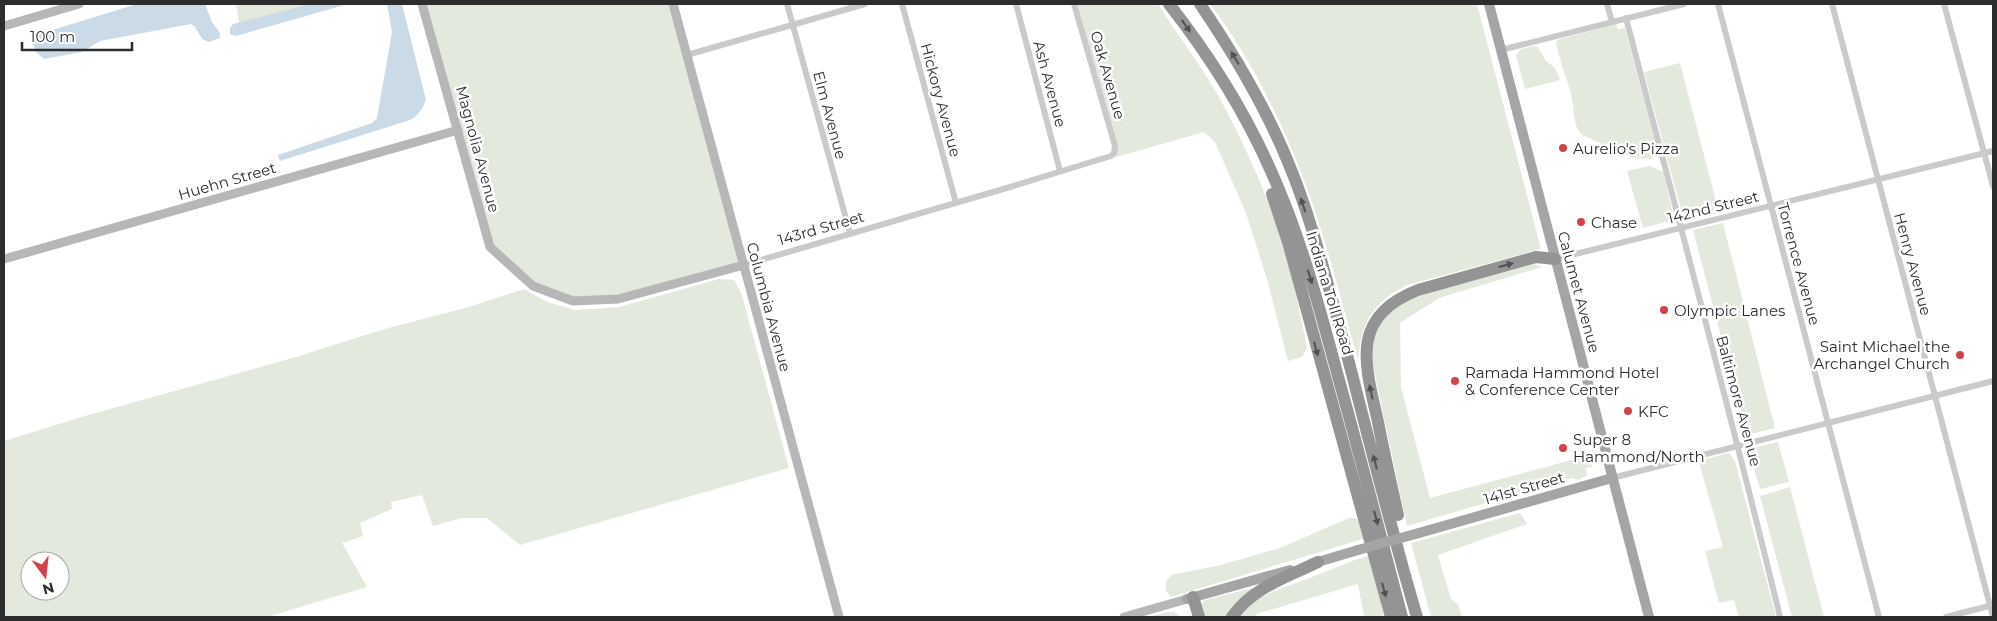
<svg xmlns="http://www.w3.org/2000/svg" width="1997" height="621" font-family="Montserrat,sans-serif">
	<rect width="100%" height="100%" fill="#fff"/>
	<path fill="#e3e9dc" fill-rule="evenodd" d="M236,4H309L239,23Z
		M422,4H673L744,265L618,299L573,301L533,286L490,247Z
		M1074,4H1158C1178,36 1202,66 1220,99C1247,149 1272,204 1287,260C1296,289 1301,319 1307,348L1302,357L1288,361L1267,279L1246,213L1215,142L1204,132L1113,158L1114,153Z
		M1210,4H1477L1541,249L1407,285C1372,303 1362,321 1358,360C1344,311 1332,262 1316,214C1292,142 1256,64 1210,4Z
		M1616,24L1618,29L1625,28L1658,152L1651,159L1633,158L1582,135C1571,124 1575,104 1570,90C1565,75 1560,60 1556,44L1557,40Z
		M1534,46L1538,47L1546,61L1555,68L1560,80L1525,89L1516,55L1521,49Z
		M1680,63L1719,213L1691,220L1689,216L1683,217L1644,72Z
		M1650,166L1663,172L1674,218L1673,220L1643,228L1627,171Z
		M1723,223L1775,428L1747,435L1693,230Z
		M1534,264L1542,267L1439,298L1400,323L1401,387L1430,498L1594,454L1592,467L1586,468L1587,475L1579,480L1572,478L1561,481L1407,526L1372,361L1374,341L1380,324L1391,311L1407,301L1429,293Z
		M719,279L734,280L741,292L789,468L520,545L487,518H462L433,526L422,495L391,502L392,509L360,523L363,536L342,543L367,587L267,617H4V441L85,416L296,357L381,330L469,307L524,289L547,302L575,310L619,307ZM30,561H60V591H30Z
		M1778,442L1789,482L1760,489L1748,449Z
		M1729,453L1735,461L1776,617H1739L1734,600L1719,603L1705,551L1723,547L1699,462L1702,460Z
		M1790,487L1824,617H1792L1760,496Z
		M1520,513L1527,524L1438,555L1451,599L1458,604L1462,617H1431L1411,543Z
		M1349,518H1355L1360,521L1366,538L1171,597L1166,591V582L1171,575L1221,565L1280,548Z
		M1371,555L1384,617H1364L1358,584L1256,614L1257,617H1238L1254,601L1274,591L1315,576L1352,561Z
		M1256,587L1232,608L1226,617H1202L1201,604L1205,600Z
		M1167,612H1174L1181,617H1149Z"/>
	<path fill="#cadbe7" d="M137,4H205L212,22L220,33V38L209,42L202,39L195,27L191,24L100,41L82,52L44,59L36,52L33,44L36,35Z
		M309,4H348L236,36L230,34V28L233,24Z
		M387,4H402L426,100L422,109L414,118L407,121L280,161L278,155L372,123L377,118L392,32Z"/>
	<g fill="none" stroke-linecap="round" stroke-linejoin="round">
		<path stroke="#cacaca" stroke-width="6" d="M787,4L850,233
			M902,4L956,203
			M1016,4L1060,171
			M1607,4L1612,22
			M1718,4L1879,617
			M1832,4L1993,617
			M1944,4L1993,186
			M1626,18C1678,218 1732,417 1780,617
			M1501,50L1684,4
			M687,55L865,4
			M1555,259L1993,151
			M744,265L1010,187L1111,156L1114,153L1115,146L1074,4
			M1612,478L1993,381
			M1946,617L1993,605"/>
		<path stroke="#b7b7b7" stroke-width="9" d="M422,4L490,247L533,286L573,301L618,299L744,265
			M673,4L839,617
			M4,26L79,4
			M4,259L458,130
			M1124,617L1187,599"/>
		<path stroke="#a5a5a5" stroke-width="10" d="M1489,4L1649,617
			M1419,533L1612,478
			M1311,564L1358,550
			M1187,599L1290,570"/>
		<path stroke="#949494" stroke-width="12" d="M1169,4C1209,55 1245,112 1271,171C1301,238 1320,309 1339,380C1361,459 1381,538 1402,617
			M1200,4C1234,54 1265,106 1288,162C1311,217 1325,275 1341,332C1366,427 1389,523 1417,617
			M1272,194L1288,242L1391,617
			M1398,515C1391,484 1384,453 1378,422C1365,364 1349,317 1418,290L1536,257L1555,259
			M1193,597L1199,617
			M1232,617C1252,588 1287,577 1318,562"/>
		<path stroke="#a5a5a5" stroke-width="10" d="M1358,550L1419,533"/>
	</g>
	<defs><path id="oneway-solid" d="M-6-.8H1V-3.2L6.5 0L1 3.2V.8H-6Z" transform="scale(1.25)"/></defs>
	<g fill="#515151">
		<use href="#oneway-solid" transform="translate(1186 26) rotate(55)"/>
		<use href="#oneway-solid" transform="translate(1235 58) rotate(-121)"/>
		<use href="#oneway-solid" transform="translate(1303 205) rotate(-109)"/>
		<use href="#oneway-solid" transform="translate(1506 265) rotate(-15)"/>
		<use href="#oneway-solid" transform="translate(1310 277) rotate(73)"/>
		<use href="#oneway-solid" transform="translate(1316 349) rotate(75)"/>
		<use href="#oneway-solid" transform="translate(1371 392) rotate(-102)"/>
		<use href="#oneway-solid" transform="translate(1375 462) rotate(-105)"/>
		<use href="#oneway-solid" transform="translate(1376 518) rotate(75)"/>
		<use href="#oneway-solid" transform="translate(1384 590) rotate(75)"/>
	</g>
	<g fill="#d1424b" stroke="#fff" stroke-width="2">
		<circle cx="1563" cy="148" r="5"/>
		<circle cx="1581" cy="222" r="5"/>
		<circle cx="1664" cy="310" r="5"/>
		<circle cx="1960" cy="355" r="5"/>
		<circle cx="1455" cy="381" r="5"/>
		<circle cx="1628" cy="411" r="5"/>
		<circle cx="1563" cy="448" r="5"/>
	</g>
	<g text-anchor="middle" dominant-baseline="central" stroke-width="5" stroke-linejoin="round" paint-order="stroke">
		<g font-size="15" fill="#2d2d2d" stroke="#fff">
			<text transform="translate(1108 75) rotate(74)">Oak Avenue</text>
			<text transform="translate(1050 84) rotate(75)">Ash Avenue</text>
			<text transform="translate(941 100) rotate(75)">Hickory Avenue</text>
			<text transform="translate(830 115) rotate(75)">Elm Avenue</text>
			<text transform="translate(478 149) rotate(75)">Magnolia Avenue</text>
			<text transform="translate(227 181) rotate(-16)">Huehn Street</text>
			<text transform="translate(1713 207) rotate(-14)">142nd Street</text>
			<text transform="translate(821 228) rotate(-16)">143rd Street</text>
			<text transform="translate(1799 264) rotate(75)">Torrence Avenue</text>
			<text transform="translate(1913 264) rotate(75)">Henry Avenue</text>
			<text transform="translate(1579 292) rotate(75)">Calumet Avenue</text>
			<text transform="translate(1330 293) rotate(73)">Indiana Toll Road</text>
			<text transform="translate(769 307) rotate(75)">Columbia Avenue</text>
			<text transform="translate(1739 401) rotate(75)">Baltimore Avenue</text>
			<text transform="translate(1524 488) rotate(-16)">141st Street</text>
		</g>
		<g font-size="15" fill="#2d2d2d" stroke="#fff" text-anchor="start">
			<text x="1573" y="148">Aurelio's Pizza</text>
			<text x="1591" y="222">Chase</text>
			<text x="1674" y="310">Olympic Lanes</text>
			<text x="1950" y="346" text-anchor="end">Saint Michael the<tspan x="1950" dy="17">Archangel Church</tspan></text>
			<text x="1465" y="372">Ramada Hammond Hotel<tspan x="1465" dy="17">&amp; Conference Center</tspan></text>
			<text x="1638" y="411">KFC</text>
			<text x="1573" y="439">Super 8<tspan x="1573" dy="17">Hammond/North</tspan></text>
		</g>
	</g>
	<rect width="1997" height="621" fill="none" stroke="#2d2d2d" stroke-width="10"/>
	<g transform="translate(45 576) rotate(165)"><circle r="24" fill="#ffffff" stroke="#ababab"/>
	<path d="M0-4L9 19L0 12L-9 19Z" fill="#d1424b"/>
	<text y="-8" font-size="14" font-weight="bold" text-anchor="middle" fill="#2d2d2d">N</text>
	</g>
	<path d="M22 42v8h110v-8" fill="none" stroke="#2d2d2d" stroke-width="2.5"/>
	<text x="30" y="42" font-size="15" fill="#2d2d2d" stroke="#ffffff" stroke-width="4" paint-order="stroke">100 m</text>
</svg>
